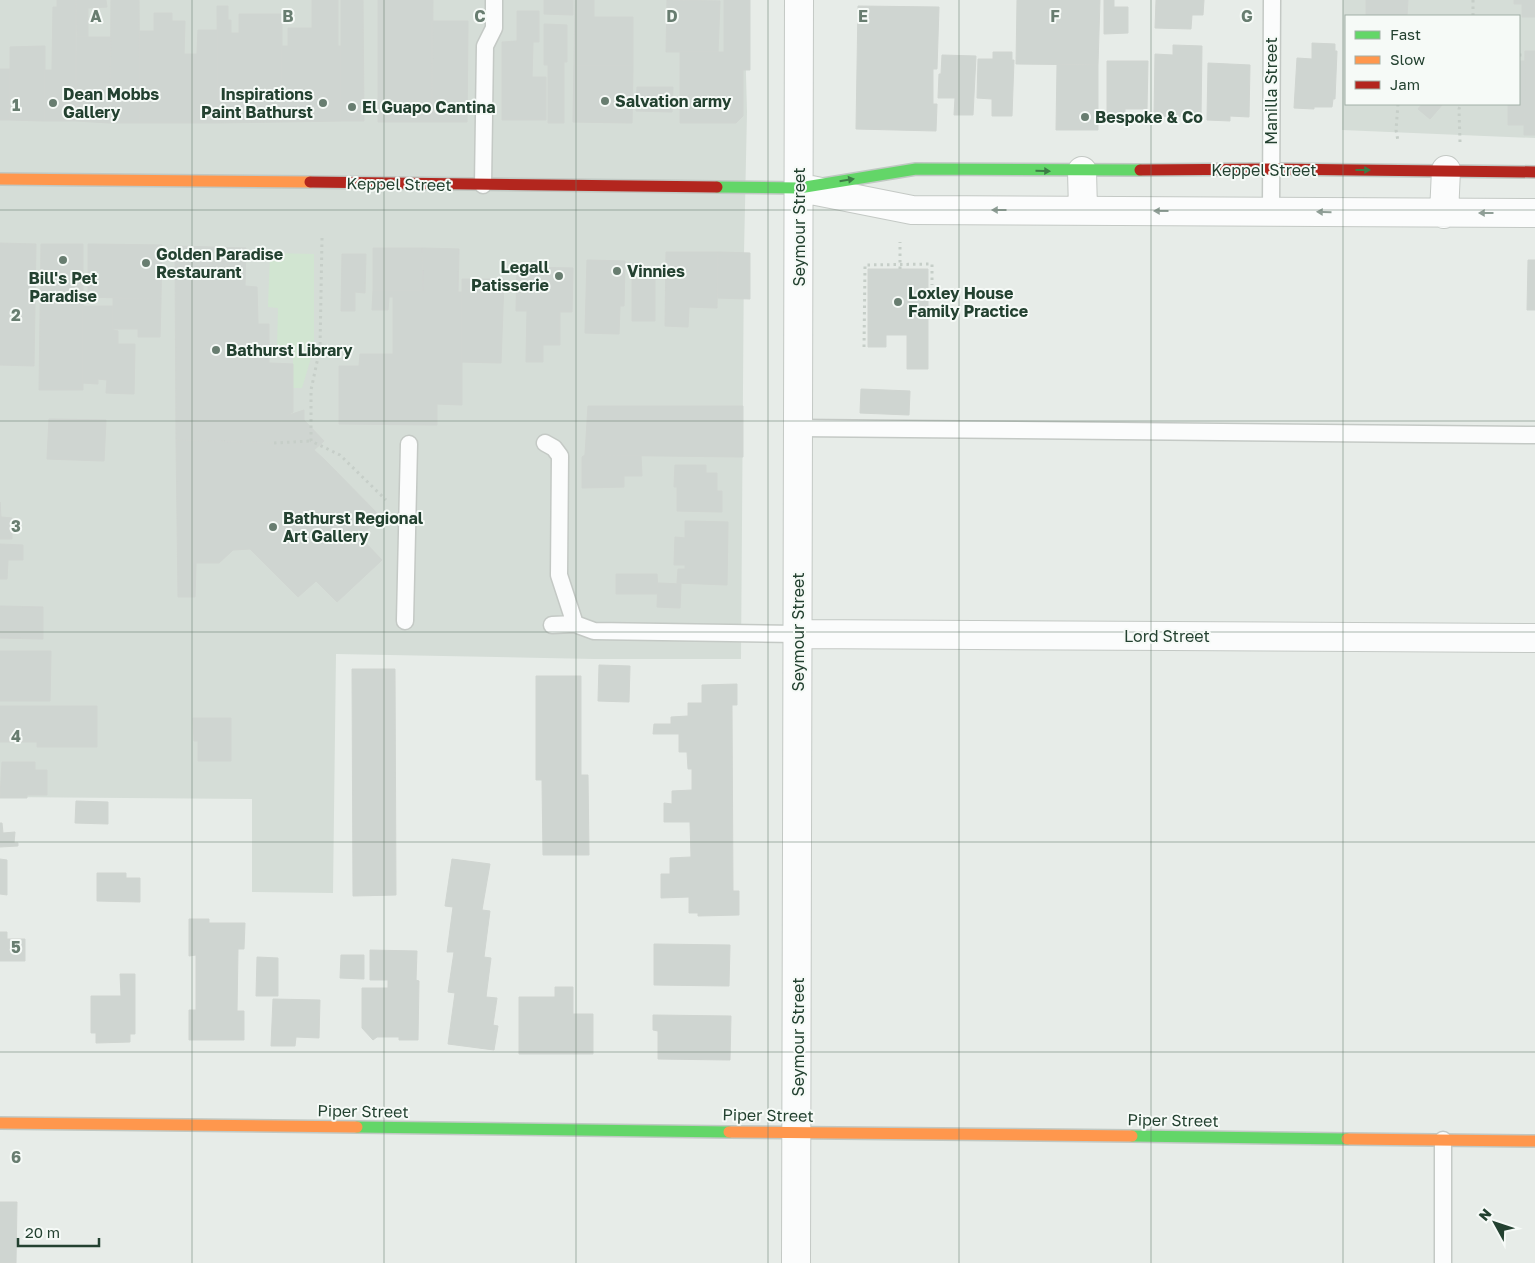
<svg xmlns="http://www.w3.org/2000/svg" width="1535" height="1263" font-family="'Golos Text',sans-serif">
	<rect width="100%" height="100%" fill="#e7ece8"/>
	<path fill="#d5ddd7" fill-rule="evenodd" d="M0,0H744L747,112L744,253L741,659H594L336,654L333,893L252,892V799L0,797Z
		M1343,0H1535V138L1342,130ZM1346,16H1519V104H1346Z"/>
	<path fill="#d1e5d1" d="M270,253L314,254V348L302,388H293V347H277L278,308L268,307Z"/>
	<path fill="#cfd5d1" stroke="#d0d5d1" d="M57,0H76V121H45V70H52L53,7H57Z
		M76,0H106L107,7L88,8V37H77Z
		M111,0H139L140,123H110Z
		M312,0H338V46H341V121L282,122V46H288V28H312Z
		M341,0H363L364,121H341Z
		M378,0H433L432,122H378Z
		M544,0H573V15L544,14Z
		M575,0H594V17H633V66H574Z
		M667,0L720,1L718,52H666Z
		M724,0H750V70H743V116L736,123H680V52H724Z
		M1017,0H1100L1098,65L1016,64Z
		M1104,0H1114V7H1128V33L1104,34Z
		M1156,0H1204L1203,15H1192L1191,29L1155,28Z
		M1366,0H1408L1407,16H1366Z
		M1514,0H1535V17H1522V4H1514Z
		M217,6H228V20H231V33H239V14H282V122L218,123Z
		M858,6L939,7L937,69H933V104H937L936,131L856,129Z
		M517,11H539V42H533L532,77H546V120H502V42L517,41Z
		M154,13H172V21H185L184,54H197L198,30H218V123H140V31H154Z
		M432,21H468L467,122H432Z
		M544,24L567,25V62H564V123H548V65H544Z
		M77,37H111L110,123L76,121Z
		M1312,43L1335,44V51H1337L1335,99H1333L1332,107H1314V109L1294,108L1297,58L1312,59Z
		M1173,45L1202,46L1201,117L1154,116L1155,54L1173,55Z
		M45,46V121L10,120V47Z
		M1525,51H1535V135H1524Z
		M993,52H1012V60H1014L1012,116H992V99L977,98L978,59H993Z
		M942,55L976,56L973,115H954L955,98H938L939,74H941Z
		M1107,61H1148L1147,109H1125V117H1107Z
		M1519,61H1525L1524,125H1508V104H1519Z
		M1208,63L1250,65L1249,117L1230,116V121L1207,120Z
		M1057,65H1098V130H1056Z
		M574,66H633L632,123L573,122Z
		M0,69H10V120H0Z
		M637,87H673L672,112L636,111Z
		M1422,104H1443L1430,119L1418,109Z
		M0,243L36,244L34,366L0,365Z
		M41,244H83V390H39Z
		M88,244L162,245L161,299L88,297Z
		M175,246L246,248L245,286L257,287L258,324H269V363L293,364V412L286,416L277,427L274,443L176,440Z
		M373,248H422L423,291H373Z
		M422,248L459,249L458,292H462V405L437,404V425L339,424V366H359L360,354H393V297H389L388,310H372L373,291H423Z
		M666,252H718L717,308L689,307L688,327L665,326Z
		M718,252L750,253V299L718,298Z
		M342,254H366L365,293L355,292V311H341Z
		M587,260L625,261L624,306H620L619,334L585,333Z
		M1528,260H1535V310H1527Z
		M517,267L573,268L572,312H560V345H543V362H526L527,311H516Z
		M868,269H928V369H907V335H886V347H868Z
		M632,277H655V321H632Z
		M462,279H504L501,363L462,362Z
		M113,298L161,299L160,337H138V329H113Z
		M83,306H113V330L118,331V344H135L134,394L106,393L107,380L98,379V384L83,383Z
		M861,389L910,391L909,415L860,413Z
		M588,406H743V457L585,455Z
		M304,410V420L324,441L314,450L325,460L315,468L302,470L296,469L284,463L277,453L274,440L277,427L286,416Z
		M49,419L106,420L104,461L47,459Z
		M176,440L274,443L277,453L284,463L296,469L302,470L315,468L325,460L380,516L360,537L382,560L337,602L316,581L298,597L250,549L233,550L219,563H196L195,597H178Z
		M585,455L641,456L642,476H624V487L582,488V457Z
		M675,465H706V473H717V491H722V512L677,511V487H674Z
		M0,502L1,517L12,518V539H0Z
		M685,521L728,522L727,585L677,583L678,569H685V565H674L675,537L685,538Z
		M0,544L23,545V560H8L7,579H0Z
		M616,574H657L658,594H616Z
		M658,583L681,584L680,608L657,607Z
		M0,606L43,607V639L0,638Z
		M0,651H51L50,701H0Z
		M599,665L630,666L629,702L598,701Z
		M352,669H395L396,895L353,896Z
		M536,676H581V775H588L589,855H543L542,780H536Z
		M737,684V705H732L733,891H739V915L698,916V913H689V897L661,898V874H670V858L691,857L690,822H664V803L672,804V791L692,790V769H688L687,752H679V734H653L654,724H671V717L688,716V703H702V685Z
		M0,706H97V747H37V742H0Z
		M193,718H231V761H198V741H194Z
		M2,762H35V770H47V795H27V798H0Z
		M76,801L108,802V824L75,823Z
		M0,823H2L3,833L15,832L14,843H18V846L0,847Z
		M0,859L7,860V895L0,894Z
		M452,859L490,864L482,910L490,911L484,957L491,958L486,997L497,998L493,1025L498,1026L494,1050L448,1044L455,993L448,992L454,952H447L453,907L445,906Z
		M97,873H126V878H140V902L97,901Z
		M189,919H209V923H245L244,949H238L237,1011H244V1040H189V1010H196V955L189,956Z
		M0,932H7V939H25V961H0Z
		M654,944L730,945L729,986L654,985Z
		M370,950L417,951L416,980L419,981L418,1040H399V1037H377L373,1040L362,1028V988H388V980H370Z
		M341,955H364V979L340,978Z
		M257,957L278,958V996H256Z
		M120,974H135V1034H130V1042L96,1043V1033H91V996H121Z
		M555,987H573V1014H593V1054H519V997H555Z
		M273,999L320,1000L319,1038L296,1037L295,1046H271Z
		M653,1015L731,1016L730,1060L658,1059V1031L653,1030Z
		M0,1202H17L16,1263H0Z"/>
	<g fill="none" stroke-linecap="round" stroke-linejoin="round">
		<g stroke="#c4c9c5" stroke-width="19">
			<path id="lane" d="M483,185L485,46L494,28V0
				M1271,211L1272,0
				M799,428L1535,435
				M545,443L554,448L560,456L559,575L575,624
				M405,621L409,444
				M552,625L575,624L594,631L798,634
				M1443,1140V1263"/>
		</g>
		<g stroke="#c4c9c5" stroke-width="30">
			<path id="street" d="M1082,171L1083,210
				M801,188L912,210L1535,213
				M1444,214L1446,170
				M798,634L1535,638
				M796,1263L799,0"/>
		</g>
		<g stroke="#c0c8c3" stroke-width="14">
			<path id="fast" d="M717,187L799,188L916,169L1140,170
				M357,1127L729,1132
				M1132,1136L1347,1139"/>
		</g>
		<g stroke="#c0c8c3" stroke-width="14">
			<path id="slow" d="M0,179L310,182
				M0,1123L357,1127
				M729,1132L1132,1136
				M1347,1139L1535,1141"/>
		</g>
		<g stroke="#c0c8c3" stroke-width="14">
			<path id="jam" d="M1140,170L1272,169L1535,172
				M310,182L717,187"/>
		</g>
		<path stroke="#c6cec8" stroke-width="3" stroke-dasharray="2.5 4" stroke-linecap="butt" d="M1473,0V16
			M1519,55H1525
			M1398,104L1396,130L1398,141
			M1460,142L1459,109L1461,104
			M322,238L320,348L311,390V441L340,455L386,500
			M900,269V242
			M864,347L865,265L932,264V285
			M274,443L311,441"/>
		<use href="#lane" stroke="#fbfcfc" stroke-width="16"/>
		<use href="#street" stroke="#fbfcfc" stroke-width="28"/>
		<use href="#fast" stroke="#63d668" stroke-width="11"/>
		<use href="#slow" stroke="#ff974d" stroke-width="11"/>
		<use href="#jam" stroke="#b3261e" stroke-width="11"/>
	</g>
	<defs><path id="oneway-solid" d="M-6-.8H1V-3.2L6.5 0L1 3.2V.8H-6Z" transform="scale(1.25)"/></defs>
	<g fill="#3d7d46">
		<use href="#oneway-solid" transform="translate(1363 170)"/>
		<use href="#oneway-solid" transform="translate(1043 171) rotate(1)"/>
		<use href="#oneway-solid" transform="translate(847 180) rotate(-9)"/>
	</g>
	<g fill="#8f9e96">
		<use href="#oneway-solid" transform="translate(999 210) rotate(-180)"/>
		<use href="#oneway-solid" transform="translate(1161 211) rotate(-180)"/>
		<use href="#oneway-solid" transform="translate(1324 212) rotate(-179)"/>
		<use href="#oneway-solid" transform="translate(1486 213) rotate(180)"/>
	</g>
	<path fill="none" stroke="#687d70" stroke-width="1" stroke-opacity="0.55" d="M192,0V1263M384,0V1263M576,0V1263M768,0V1263M959,0V1263M1151,0V1263M1343,0V1263M0,210H1535M0,421H1535M0,632H1535M0,842H1535M0,1052H1535"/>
	<g fill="#687d70" stroke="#f6faf7" stroke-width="2">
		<circle cx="605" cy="101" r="5"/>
		<circle cx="53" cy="103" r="5"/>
		<circle cx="323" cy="103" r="5"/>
		<circle cx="352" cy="107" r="5"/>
		<circle cx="1085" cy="117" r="5"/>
		<circle cx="63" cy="260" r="5"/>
		<circle cx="146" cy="263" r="5"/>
		<circle cx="617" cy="271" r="5"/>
		<circle cx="559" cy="276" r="5"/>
		<circle cx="898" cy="302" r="5"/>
		<circle cx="216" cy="350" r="5"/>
		<circle cx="273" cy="527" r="5"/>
	</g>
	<g text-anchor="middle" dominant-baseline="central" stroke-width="4" stroke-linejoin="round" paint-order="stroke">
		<g font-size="16" fill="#234130" stroke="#f6faf7">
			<text transform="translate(1271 91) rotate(-90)">Manilla Street</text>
			<text x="1264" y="170">Keppel Street</text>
			<text transform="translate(399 184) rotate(1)">Keppel Street</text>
			<text transform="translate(799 227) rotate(-90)">Seymour Street</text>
			<text transform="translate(798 632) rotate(-90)">Seymour Street</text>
			<text x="1167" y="636">Lord Street</text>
			<text transform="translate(798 1037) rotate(-90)">Seymour Street</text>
			<text transform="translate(363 1111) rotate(1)">Piper Street</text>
			<text transform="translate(768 1115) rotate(1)">Piper Street</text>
			<text transform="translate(1173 1120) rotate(1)">Piper Street</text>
		</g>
		<g font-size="16" font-weight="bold" fill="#234130" stroke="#f6faf7" text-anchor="start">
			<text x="63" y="94">Dean Mobbs<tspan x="63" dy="18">Gallery</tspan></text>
			<text x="313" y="94" text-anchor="end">Inspirations<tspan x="313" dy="18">Paint Bathurst</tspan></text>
			<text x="615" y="101">Salvation army</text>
			<text x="362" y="107">El Guapo Cantina</text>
			<text x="1095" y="117">Bespoke &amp; Co</text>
			<text x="156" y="254">Golden Paradise<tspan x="156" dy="18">Restaurant</tspan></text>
			<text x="549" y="267" text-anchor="end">Legall<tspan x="549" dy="18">Patisserie</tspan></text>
			<text x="627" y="271">Vinnies</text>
			<text x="63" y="278" text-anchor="middle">Bill's Pet<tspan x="63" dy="18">Paradise</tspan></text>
			<text x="908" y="293">Loxley House<tspan x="908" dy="18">Family Practice</tspan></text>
			<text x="226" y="350">Bathurst Library</text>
			<text x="283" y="518">Bathurst Regional<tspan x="283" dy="18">Art Gallery</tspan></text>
		</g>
	</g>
	<g font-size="16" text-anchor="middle" font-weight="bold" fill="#687d70" stroke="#f6faf7" stroke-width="4" stroke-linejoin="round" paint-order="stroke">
		<text x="96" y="22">A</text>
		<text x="288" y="22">B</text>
		<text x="480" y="22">C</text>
		<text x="672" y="22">D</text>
		<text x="863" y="22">E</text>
		<text x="1055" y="22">F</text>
		<text x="1247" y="22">G</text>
		<text x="16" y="111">1</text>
		<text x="16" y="321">2</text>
		<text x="16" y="532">3</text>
		<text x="16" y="742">4</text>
		<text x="16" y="953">5</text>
		<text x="16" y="1163">6</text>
	</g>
	<rect x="1345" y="15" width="175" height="90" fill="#f6faf7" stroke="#a2b0a7"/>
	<rect x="1355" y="31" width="25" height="8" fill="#63d668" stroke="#a2b0a7"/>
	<text x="1390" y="40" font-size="15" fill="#234130">Fast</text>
	<rect x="1355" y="56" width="25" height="8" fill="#ff974d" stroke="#a2b0a7"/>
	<text x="1390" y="65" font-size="15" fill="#234130">Slow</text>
	<rect x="1355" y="81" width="25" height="8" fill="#b3261e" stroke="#a2b0a7"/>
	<text x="1390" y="90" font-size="15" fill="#234130">Jam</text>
	<g transform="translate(1495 1223) rotate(310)" stroke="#f6faf7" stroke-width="4" paint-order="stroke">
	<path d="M0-4L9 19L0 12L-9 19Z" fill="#234130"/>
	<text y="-8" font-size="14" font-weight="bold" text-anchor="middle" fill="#234130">N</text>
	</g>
	<path d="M18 1238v8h81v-8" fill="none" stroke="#234130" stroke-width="2.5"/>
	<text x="25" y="1238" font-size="15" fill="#234130" stroke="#f6faf7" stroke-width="4" paint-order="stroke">20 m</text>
</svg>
